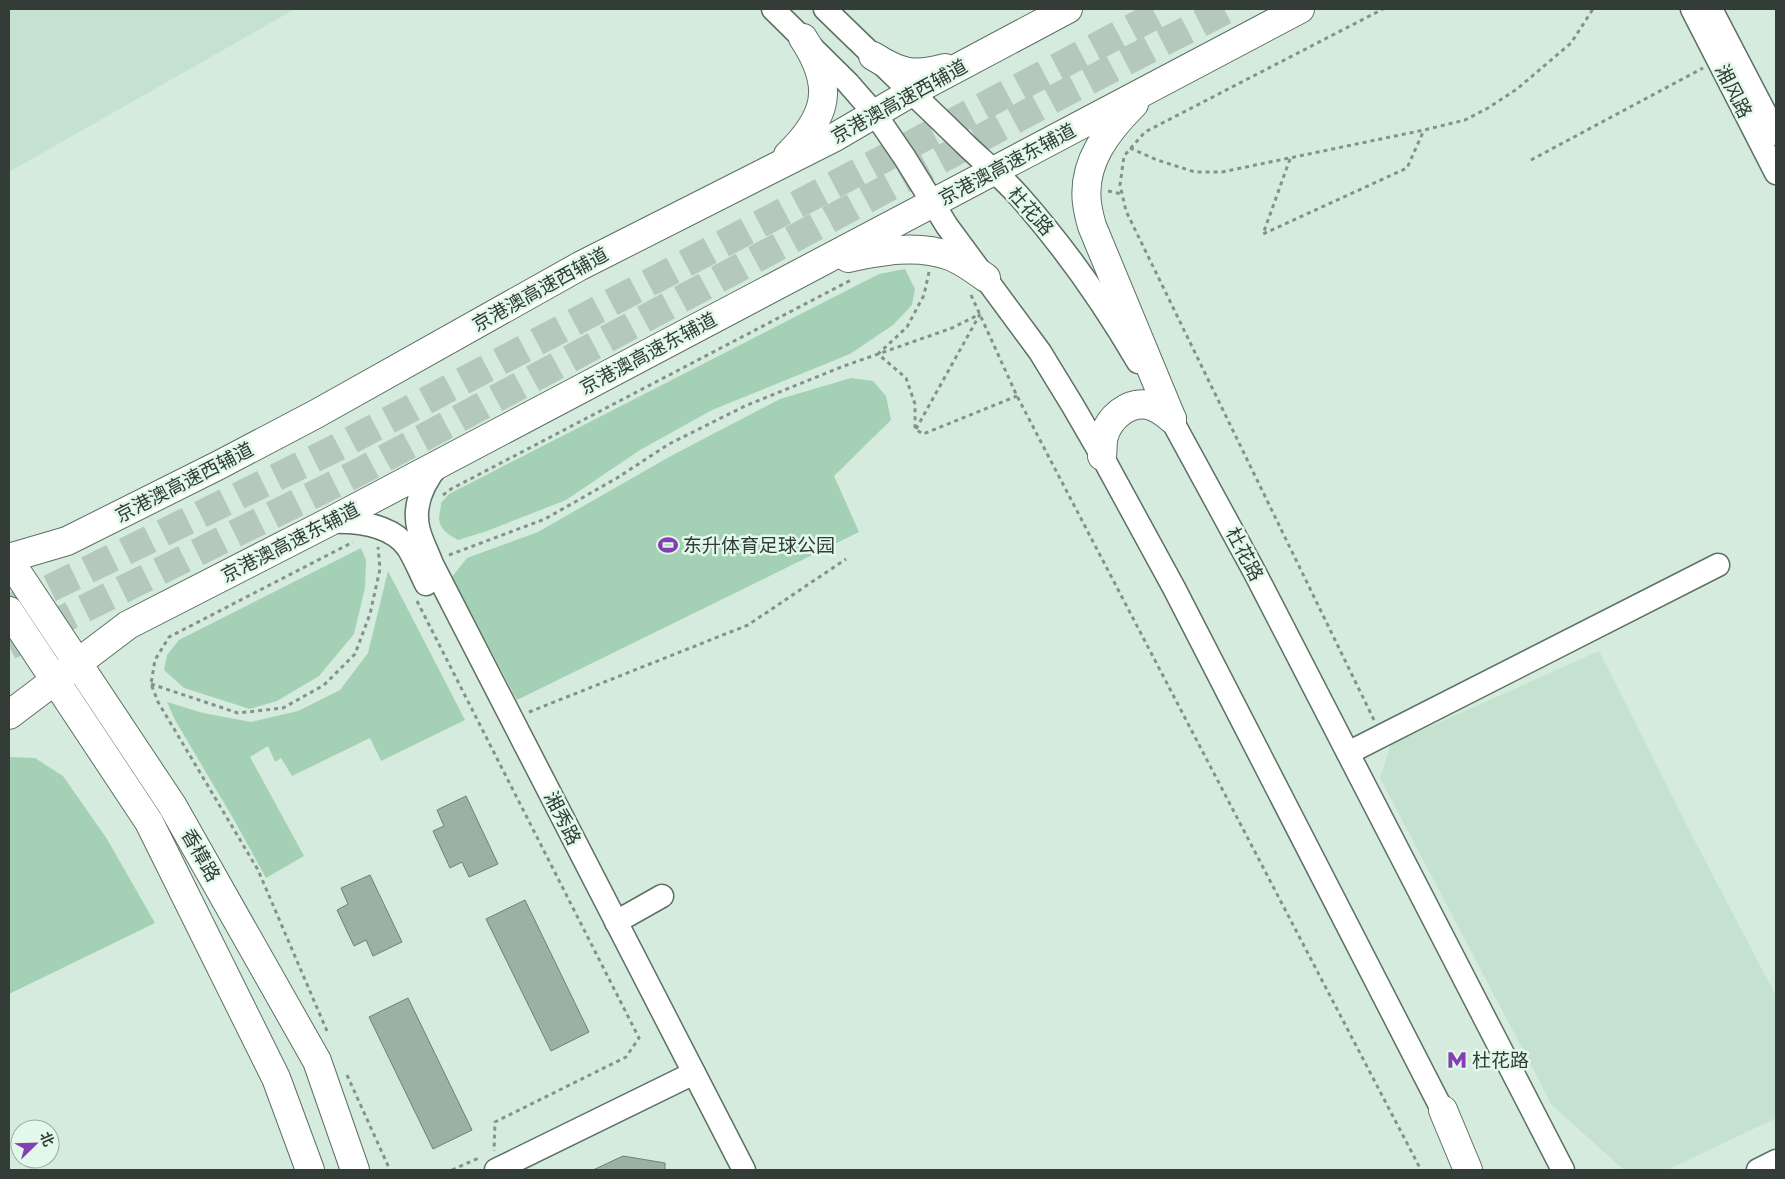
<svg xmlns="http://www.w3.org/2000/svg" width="1785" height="1179" viewBox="0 0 1785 1179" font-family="'Exo 2','Noto Sans SC',sans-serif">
<rect width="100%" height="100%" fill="#d5ebdd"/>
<g fill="#c4e2cf">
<path d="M9 9H295L9 172Z"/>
<path d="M1599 651 1684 820 1776 996V1118L1667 1170H1624L1552 1105 1380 778 1391 744Z"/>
</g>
<g fill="#a4d1b5">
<path d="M905 269 915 289 912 305 893 325 850 354 712 410 640 450 566 500 487 531 458 540C449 535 440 530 439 519 439 514 441 509 441 503L449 494 879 274Z"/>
<path d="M851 378 873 381 886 396 891 420 834 476 859 532 517 700 452 577 467 558 538 532 669 457 780 399Z"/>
<path d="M361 548 366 560 365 588 354 634 319 676 277 701 250 709 184 688 164 670 167 655 179 640Z"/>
<path d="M388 571 465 720 381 761 370 738 292 776 281 758 275 762 268 746 250 757 304 856 266 878 233 818 175 720 167 702 203 713 251 722 298 711 340 690 368 653Z"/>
<path d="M9 757 35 758 63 776 107 839 155 923 9 994Z"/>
</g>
<g fill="#9bb1a3" stroke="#6e8276">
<path d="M466 796 498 864 469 877 462 862 450 868 433 831 444 826 437 810Z"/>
<path d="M370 875 402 942 373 956 366 940 354 946 337 910 348 904 341 888Z"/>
<path d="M525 900 589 1032 551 1051 486 919Z"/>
<path d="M408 998 472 1130 433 1149 369 1017Z"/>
<path d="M623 1156 665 1163V1170H593Z"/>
</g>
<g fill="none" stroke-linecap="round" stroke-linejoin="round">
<g stroke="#b5c8bc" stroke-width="28" stroke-dasharray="28 14" stroke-linecap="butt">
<path d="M12 607 338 447 1167 9"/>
<path d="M9 646 359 472 1061 95 1228 9"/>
</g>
<defs>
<g id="minor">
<path d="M773 9 848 83 875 114 905 158 947 226 1040 352 1073 406 1102 456 1174 588 1450 1125"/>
<path d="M825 9C872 55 920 100 967 146 984 162 1003 178 1019 196 1065 248 1103 302 1138 362"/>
<path d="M1692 9 1776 173"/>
<path d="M1711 9 1776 134"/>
<path d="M1163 404 1254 571 1563 1170"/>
<path d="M439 464C423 483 412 506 419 531 422 542 428 553 432 564L744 1170"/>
<path d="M329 522C356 521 391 524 408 548 415 559 420 572 426 584"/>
<path d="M1348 753 1718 565"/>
<path d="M616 922 662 896"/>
<path d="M496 1170 694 1073"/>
<path d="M1758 1170 1776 1161"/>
</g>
<g id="major">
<path d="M873 56C900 73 913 77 945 68"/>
<path d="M1134 104C1107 131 1082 163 1087 203 1088 211 1090 219 1092 226L1172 419"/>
<path d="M788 155C828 116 835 86 803 38"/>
<path d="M848 258C881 251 917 244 950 256 963 261 975 270 986 278"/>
<path d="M1102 456C1103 450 1102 442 1104 436 1109 418 1128 401 1148 405 1157 407 1165 413 1172 419"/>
<path d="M9 558 67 541 219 465 316 414 580 266 835 137 912 92 1068 9"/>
<path d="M9 560 172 805 317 1061 355 1170"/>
<path d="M9 611 149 822 276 1078 310 1170"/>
<path d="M9 715 128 625 329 522 1300 9"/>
<path d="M1443 1110 1468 1170"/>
</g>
</defs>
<use href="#minor" stroke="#5c7064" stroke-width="25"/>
<use href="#major" stroke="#5c7064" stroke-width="30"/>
<g stroke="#839389" stroke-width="3" stroke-dasharray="4 4" stroke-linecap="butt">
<path d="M1130 148 1157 160 1195 172H1222L1424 130 1465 120 1488 108 1517 89 1571 43 1593 9"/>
<path d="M1290 159 1263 234 1407 168 1424 130"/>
<path d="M1531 160 1703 68"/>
<path d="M1108 191 1122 194"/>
<path d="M929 272 924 295 907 327 878 354 906 378 915 404V429L923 434 1017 396"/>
<path d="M971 295 1017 396 1421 1170"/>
<path d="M916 429 980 314"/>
<path d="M443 495 451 489 851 280"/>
<path d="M449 555 545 519 617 478 669 444 745 406 844 366 952 328 980 314"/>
<path d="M417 601 639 1038 626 1057 495 1122 494 1151"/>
<path d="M151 684 238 713 283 708 324 685 355 654 370 614 380 569 378 547"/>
<path d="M529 712 748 625 846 559"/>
<path d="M1374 720 1126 211 1120 185 1124 156 1145 132 1383 9"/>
<path d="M327 1031 258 870 158 702 151 684 155 660 169 637 353 542"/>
<path d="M347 1075 390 1170"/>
<path d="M452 1170 481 1157"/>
</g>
<use href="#minor" stroke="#fff" stroke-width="22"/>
<use href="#major" stroke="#fff" stroke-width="28"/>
</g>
<defs>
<symbol id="stadium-bare" viewBox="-9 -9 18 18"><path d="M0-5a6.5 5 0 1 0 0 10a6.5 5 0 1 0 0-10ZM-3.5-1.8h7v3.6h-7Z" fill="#833fb3" stroke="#e2f8ea" stroke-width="2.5" paint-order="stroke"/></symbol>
<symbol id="metro-bare" viewBox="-9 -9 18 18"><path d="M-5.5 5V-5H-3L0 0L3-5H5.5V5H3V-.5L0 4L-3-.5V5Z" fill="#833fb3" stroke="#e2f8ea" stroke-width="2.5" paint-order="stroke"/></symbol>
</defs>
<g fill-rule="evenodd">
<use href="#stadium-bare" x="654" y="531" width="28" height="28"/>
<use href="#metro-bare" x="1443" y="1046" width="28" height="28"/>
</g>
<g text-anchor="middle" stroke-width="5" stroke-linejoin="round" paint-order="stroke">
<g font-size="19" fill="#333c36" stroke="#e2f8ea">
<text transform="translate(1734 91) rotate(63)" y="7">湘风路</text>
<text transform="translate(899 101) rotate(-29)" y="7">京港澳高速西辅道</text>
<text transform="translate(1007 164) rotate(-28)" y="7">京港澳高速东辅道</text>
<text transform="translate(1031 211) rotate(48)" y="7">杜花路</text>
<text transform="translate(540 289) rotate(-29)" y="7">京港澳高速西辅道</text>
<text transform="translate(648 353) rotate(-28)" y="7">京港澳高速东辅道</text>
<text transform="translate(184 482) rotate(-27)" y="7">京港澳高速西辅道</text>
<text transform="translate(290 542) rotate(-27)" y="7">京港澳高速东辅道</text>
<text transform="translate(1245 554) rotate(62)" y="7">杜花路</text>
<text transform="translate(563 818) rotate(63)" y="7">湘秀路</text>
<text transform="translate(201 855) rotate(60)" y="7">香樟路</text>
</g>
<g font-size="19" fill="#333c36" stroke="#e2f8ea" text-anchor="start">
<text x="683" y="552">东升体育足球公园</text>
<text x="1472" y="1067">杜花路</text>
</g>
</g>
<rect width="1785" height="1179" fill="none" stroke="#333c36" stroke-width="20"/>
<g transform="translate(35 1144) rotate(67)"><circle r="24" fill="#e2f8ea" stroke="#9cada2"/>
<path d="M0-4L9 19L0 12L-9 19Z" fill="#833fb3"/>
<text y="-8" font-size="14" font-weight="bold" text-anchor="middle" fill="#333c36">北</text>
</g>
</svg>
